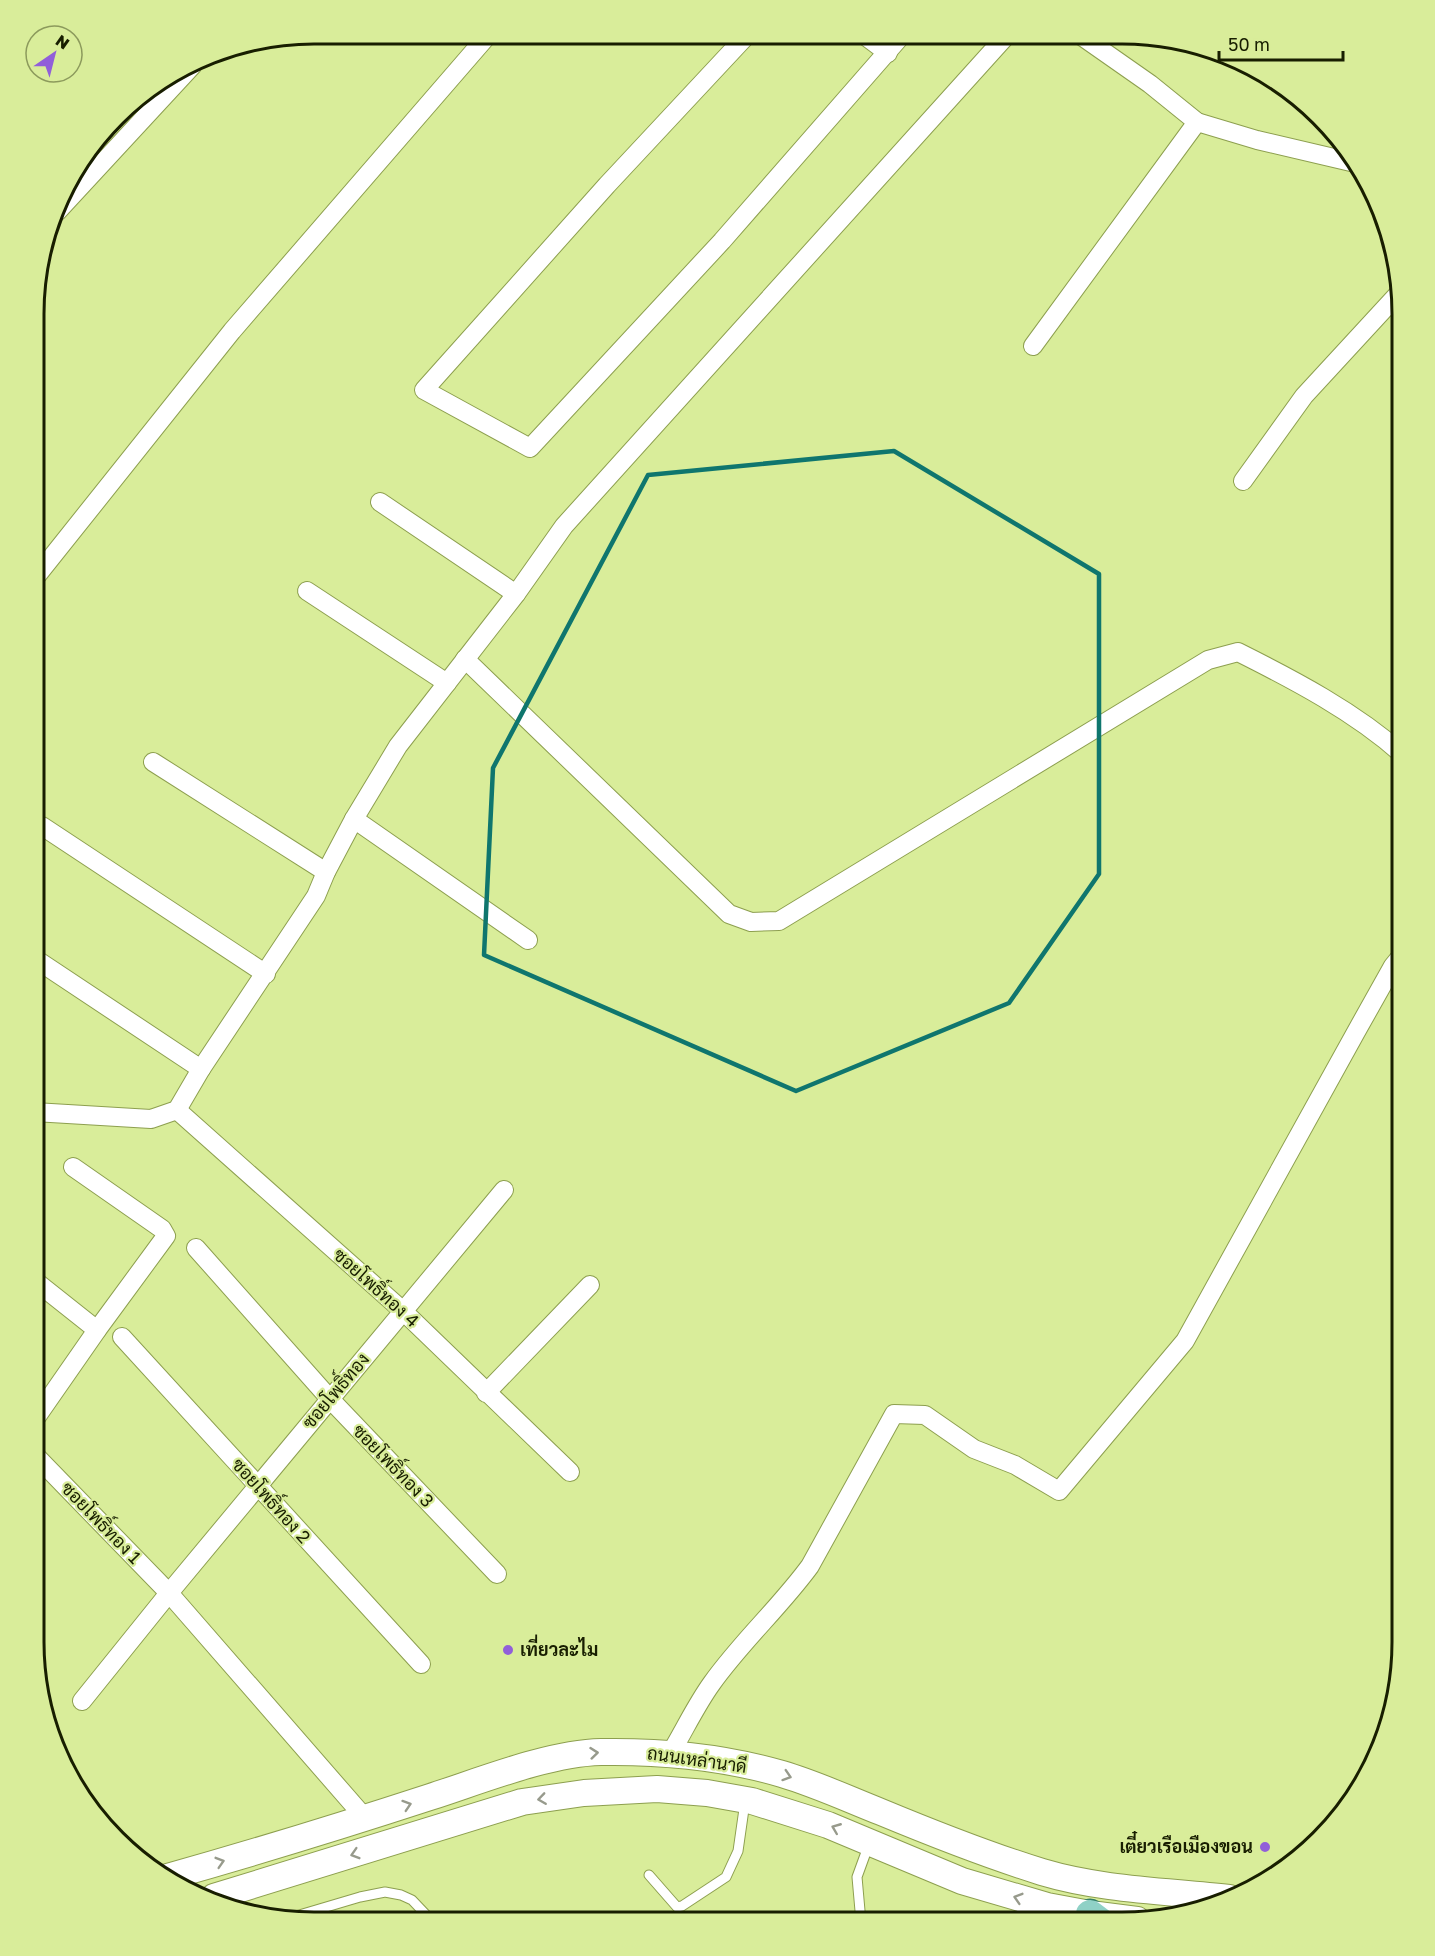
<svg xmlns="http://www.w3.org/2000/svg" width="1435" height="1956" viewBox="0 0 1435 1956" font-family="'Golos Text',Sarabun,sans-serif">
<rect width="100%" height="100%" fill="#d9ed9a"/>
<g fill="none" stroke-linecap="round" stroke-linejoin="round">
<defs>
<g id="lane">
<path d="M649 1875 677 1907 682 1906 726 1877 738 1851 745 1802"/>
<path d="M279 1921 360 1897 385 1892 401 1895 412 1900 432 1921"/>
<path d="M861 1922 857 1877 869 1844"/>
</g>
<g id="street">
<path d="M748 34 607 185 424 390 530 448 722 241 902 35"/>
<path d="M864 35 888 53"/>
<path d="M1080 35 1150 84 1197 122"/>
<path d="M57 212 193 65"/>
<path d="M1033 346 1197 122 1257 140 1351 162"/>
<path d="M1243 481 1304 396 1398 294"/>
<path d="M380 502 516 594"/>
<path d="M35 578 232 331 489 34"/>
<path d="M307 591 447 683"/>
<path d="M465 659 729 914 751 922 779 921 1208 660 1238 652C1294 680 1355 712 1402 754"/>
<path d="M153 762 326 872"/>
<path d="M354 819 528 940"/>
<path d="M42 826 266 974"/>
<path d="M34 958 201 1069"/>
<path d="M177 1110 403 1311 570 1472"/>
<path d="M34 1112 151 1119 177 1110 201 1069 316 896 326 872 354 819 398 746 516 594 564 526 1007 35"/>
<path d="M196 1248 330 1399 497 1574"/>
<path d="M34 1280 97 1330"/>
<path d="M122 1337 421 1664"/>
<path d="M486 1393 590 1285"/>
<path d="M33 1422 97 1330 166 1236 162 1229 73 1167"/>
<path d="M33 1453 169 1593 365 1818"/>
<path d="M82 1701 169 1593 504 1190"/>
<path d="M670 1754C684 1731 696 1705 712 1683 742 1641 780 1607 810 1566L894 1414 925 1415 974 1449 1015 1465 1059 1491 1185 1341 1356 1032 1393 966 1402 955"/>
</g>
<g id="secondary">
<path d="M164 1878C253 1853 341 1826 430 1797 480 1781 549 1753 601 1752 661 1751 724 1757 782 1774 816 1784 848 1799 881 1812 934 1834 987 1855 1042 1872 1102 1890 1167 1891 1229 1898"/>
<path d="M214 1897 522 1802 584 1793 657 1789 707 1793 752 1801 828 1825 962 1881 1047 1906 1090 1914 1137 1920"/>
</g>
<path id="primary" d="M1090 1914 1102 1923"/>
</defs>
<use href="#lane" stroke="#8d9f4f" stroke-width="11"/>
<use href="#street" stroke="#8d9f4f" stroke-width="20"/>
<use href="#secondary" stroke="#8d9f4f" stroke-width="28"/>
<use href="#primary" stroke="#357f68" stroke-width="31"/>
<use href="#lane" stroke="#fff" stroke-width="9"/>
<use href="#street" stroke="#fff" stroke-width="18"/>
<use href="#secondary" stroke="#fff" stroke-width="26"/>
<use href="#primary" stroke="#8fd1c6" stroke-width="28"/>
</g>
<defs><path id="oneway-chevron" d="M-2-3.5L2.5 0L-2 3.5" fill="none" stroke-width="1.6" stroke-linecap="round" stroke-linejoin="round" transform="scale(1.5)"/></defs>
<g stroke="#979a8c">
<use href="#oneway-chevron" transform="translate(594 1753) rotate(-6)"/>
<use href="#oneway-chevron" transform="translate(787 1776) rotate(18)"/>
<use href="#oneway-chevron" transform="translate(542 1799) rotate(172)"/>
<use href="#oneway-chevron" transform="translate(407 1805) rotate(-18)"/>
<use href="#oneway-chevron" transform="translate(836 1828) rotate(-158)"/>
<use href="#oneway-chevron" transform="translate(355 1854) rotate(163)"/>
<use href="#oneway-chevron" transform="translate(220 1862) rotate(-17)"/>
<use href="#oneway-chevron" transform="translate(1018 1898) rotate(-163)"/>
</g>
<path fill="none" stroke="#0f766e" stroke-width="4.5" stroke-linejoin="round" d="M894 451 1099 574V874L1009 1003 796 1091 484 955 493 768 648 475Z"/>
<g fill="#915fd9" stroke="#d9ed9a" stroke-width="2">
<circle cx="508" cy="1650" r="6"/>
<circle cx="1265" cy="1847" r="6"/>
</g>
<g text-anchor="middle" stroke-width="4.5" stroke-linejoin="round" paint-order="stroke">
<g font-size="18" fill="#181e00" stroke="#d9ed9a">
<text transform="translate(376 1288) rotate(42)" y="6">ซอยโพธิ์ทอง 4</text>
<text transform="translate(336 1391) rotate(-50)" y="6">ซอยโพธิ์ทอง</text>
<text transform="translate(393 1466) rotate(46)" y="6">ซอยโพธิ์ทอง 3</text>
<text transform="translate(271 1501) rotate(48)" y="6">ซอยโพธิ์ทอง 2</text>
<text transform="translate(101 1523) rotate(46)" y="6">ซอยโพธิ์ทอง 1</text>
<text transform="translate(697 1760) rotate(8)" y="6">ถนนเหล่านาดี</text>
</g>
<g font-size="18" font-weight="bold" fill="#181e00" stroke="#d9ed9a" text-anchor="start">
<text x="520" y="1656">เที่ยวละไม</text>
<text x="1253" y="1853" text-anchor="end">เตี๋ยวเรือเมืองขอน</text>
</g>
</g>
<path d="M0 0H1435V1956H0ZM314 44H1122A270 270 0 0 1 1392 314V1642A270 270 0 0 1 1122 1912H314A270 270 0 0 1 44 1642V314A270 270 0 0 1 314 44Z" fill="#d9ed9a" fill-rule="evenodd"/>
<path fill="none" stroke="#181e00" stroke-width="3" d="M314 44H1122A270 270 0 0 1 1392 314V1642A270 270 0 0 1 1122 1912H314A270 270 0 0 1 44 1642V314A270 270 0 0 1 314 44Z"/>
<g transform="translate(54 54) rotate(35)"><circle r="28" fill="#d9ed9a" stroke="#8c9a5c" stroke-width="1.5"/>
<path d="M0-4.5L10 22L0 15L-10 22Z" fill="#915fd9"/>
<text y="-9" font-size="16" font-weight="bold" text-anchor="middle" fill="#181e00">N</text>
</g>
<path d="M1219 51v9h124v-9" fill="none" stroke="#181e00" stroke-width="3"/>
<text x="1228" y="51" font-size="18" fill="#181e00" stroke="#d9ed9a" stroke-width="4.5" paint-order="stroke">50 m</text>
</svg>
